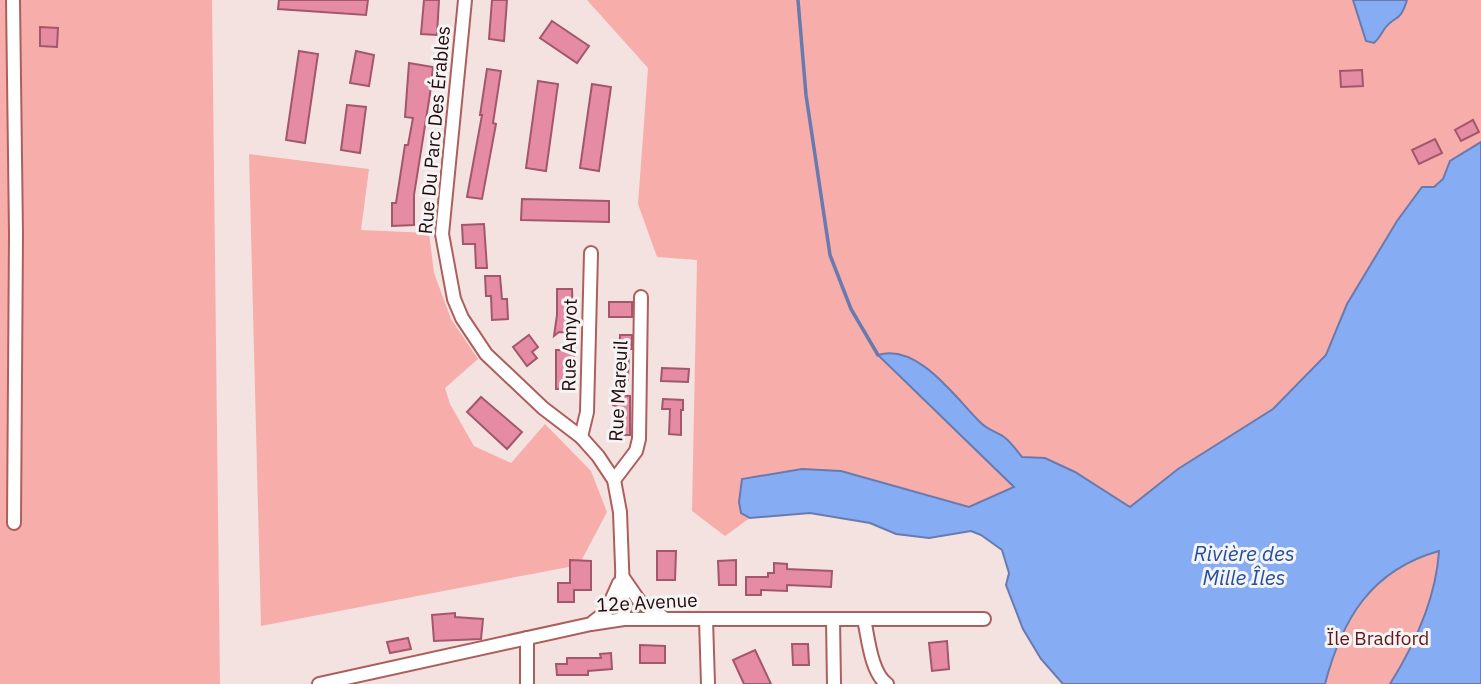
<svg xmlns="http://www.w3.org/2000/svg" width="1481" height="684" viewBox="0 0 1481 684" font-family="'IBM Plex Sans',sans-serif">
<rect width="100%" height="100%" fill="#f4e2e1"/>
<g fill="#f7aeaa">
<path d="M0 0H212L220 684H0Z"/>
<path d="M587 0H1481V142L1451 161 1443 179 1397 221 1347 304 1326 355 1273 409 1178 469 1130 507 1075 472 1045 458H1022L1005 438 983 426 944 382 984 456 1015 487 969 507 841 471 741 513 750 518 725 536 692 511 697 260 657 257 638 204 648 68Z"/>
<path d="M249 154 369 169 361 230 429 233 434 273 451 319 478 359 445 388 450 404 474 446 511 463 545 424 591 471 607 512 579 565 261 626Z"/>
<path d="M1439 551 1434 591 1411 650 1390 684H1325C1342 618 1371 571 1439 551Z"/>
</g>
<g fill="#86acf4" stroke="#697bae" stroke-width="2">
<path d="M1353 0H1407C1400 23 1395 15 1385 28 1381 34 1380 38 1374 43L1366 41Z"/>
<path d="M1481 142V684H1390C1415 644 1436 599 1439 551 1371 570 1342 619 1325 684H1063L1041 659 1023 629 1006 585 1009 573 1002 550 981 535 971 531 929 538 896 534 870 523 810 513 750 518 741 513 739 502 742 479 802 469 841 471 969 507 1014 487 878 355C919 343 956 399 981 423 988 430 997 432 1004 437 1011 442 1017 451 1022 457L1045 458 1075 472 1130 507 1178 469 1273 409 1326 355 1347 304 1397 221 1422 187H1434L1443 179 1450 161Z"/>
</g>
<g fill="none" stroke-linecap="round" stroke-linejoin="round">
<path stroke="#697bae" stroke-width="3.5" d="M798 0 806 95 830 255 851 309 878 355"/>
</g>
<g fill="#e58ba4" stroke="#a2576d" stroke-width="2">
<path d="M279 0H368L366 15 278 9Z"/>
<path d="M424 0H439L437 35 421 34Z"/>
<path d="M492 0H507L504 41 489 39Z"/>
<path d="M552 21 589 46 577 63 540 38Z"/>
<path d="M40 27 58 28 57 47 40 46Z"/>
<path d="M299 51 318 54 305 143 286 140Z"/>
<path d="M356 51 374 55 369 86 350 83Z"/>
<path d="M409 63 433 67 430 94 414 195V225L392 226V203H396L405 145H408L413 118 405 117Z"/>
<path d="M487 69 501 71 493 123 496 124 482 199 467 197 482 115H480Z"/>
<path d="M1362 70 1363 86 1341 87 1340 71Z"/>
<path d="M538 81 558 84 546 171 526 168Z"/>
<path d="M592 84 611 87 599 171 580 168Z"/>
<path d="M347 105 366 107 360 153 341 150Z"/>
<path d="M1473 120 1479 132 1461 141 1455 130Z"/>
<path d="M1435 139 1442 153 1419 164 1412 150Z"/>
<path d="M522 199 609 201V222L521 220Z"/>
<path d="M484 224 487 268H476L475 244H463L462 225Z"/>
<path d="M485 276H500L502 299H507L508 319 492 320 491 296H486Z"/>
<path d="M557 289H572L573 316 571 333 559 332 554 336 557 315Z"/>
<rect x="609" y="302" width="23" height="15"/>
<path d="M529 335 538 347 532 352 537 358 527 366 513 347Z"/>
<path d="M620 335H632V349H629L628 380H618Z"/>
<rect x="556" y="350" width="18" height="39"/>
<path d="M662 368 689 369 688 382 661 381Z"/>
<path d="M613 395 630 396V435H616V406L613 405Z"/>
<path d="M481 397 522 432 507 449 467 412Z"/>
<path d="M663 399 683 400V410H681V435L669 434 670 409H662Z"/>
<path d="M657 551H676L675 580H657Z"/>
<path d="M570 560 591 561V590H574V602H558V583H570Z"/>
<path d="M736 560V585H719L718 561Z"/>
<path d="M774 563 787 564V569L832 571 831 587 787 585V591L761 590V595H746V577H768V573H774Z"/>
<path d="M455 613V617L483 619 481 639 434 641 432 615Z"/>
<path d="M408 638 411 649 390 653 387 642Z"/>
<path d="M947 641 949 669 932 671 929 643Z"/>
<path d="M792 644H808L809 665H793Z"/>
<path d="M640 645 665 646V663H640Z"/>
<path d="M755 650 771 684H744L733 660Z"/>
<path d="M611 653 612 669 588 671V675H557L556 664H567V658H601L600 654Z"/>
</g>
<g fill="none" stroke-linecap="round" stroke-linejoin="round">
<defs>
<g id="minor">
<path d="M13 0 16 234 14 523"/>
<path d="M465 0 442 234 454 299 462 318 486 354 543 408 581 437 598 456 614 480 620 512 624 619"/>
<path d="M581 437 587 412 591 253"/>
<path d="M614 480 636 451 639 439 641 297"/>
<path d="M622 576 640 602 663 617"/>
<path d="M706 619 708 684"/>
<path d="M833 619 834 684"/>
<path d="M864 619C868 637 871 673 887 684"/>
<path d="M593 622 606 612 619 583"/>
<path d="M527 638V684"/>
<path d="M319 684 591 624 624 619H984"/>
</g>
</defs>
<use href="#minor" stroke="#ad5f5d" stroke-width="16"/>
<use href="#minor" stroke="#fff" stroke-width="12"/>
</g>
<g text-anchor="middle" stroke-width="6" stroke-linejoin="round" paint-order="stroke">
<g font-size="19" fill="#260809" stroke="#f4f4f4">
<text transform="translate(434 130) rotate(-85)" y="7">Rue Du Parc Des Érables</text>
<text transform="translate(569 345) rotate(-89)" y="7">Rue Amyot</text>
<text transform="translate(618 391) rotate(-87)" y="7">Rue Mareuil</text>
<text transform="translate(647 602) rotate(-3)" y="7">12e Avenue</text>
</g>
<g font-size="19" fill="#67161b" stroke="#f4f4f4">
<text x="1378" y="645">Ïle Bradford</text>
</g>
<g font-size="21" font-style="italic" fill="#254ea1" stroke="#f4f4f4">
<text x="1244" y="561">Rivière des<tspan x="1244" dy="24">Mille Îles</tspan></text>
</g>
</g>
</svg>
